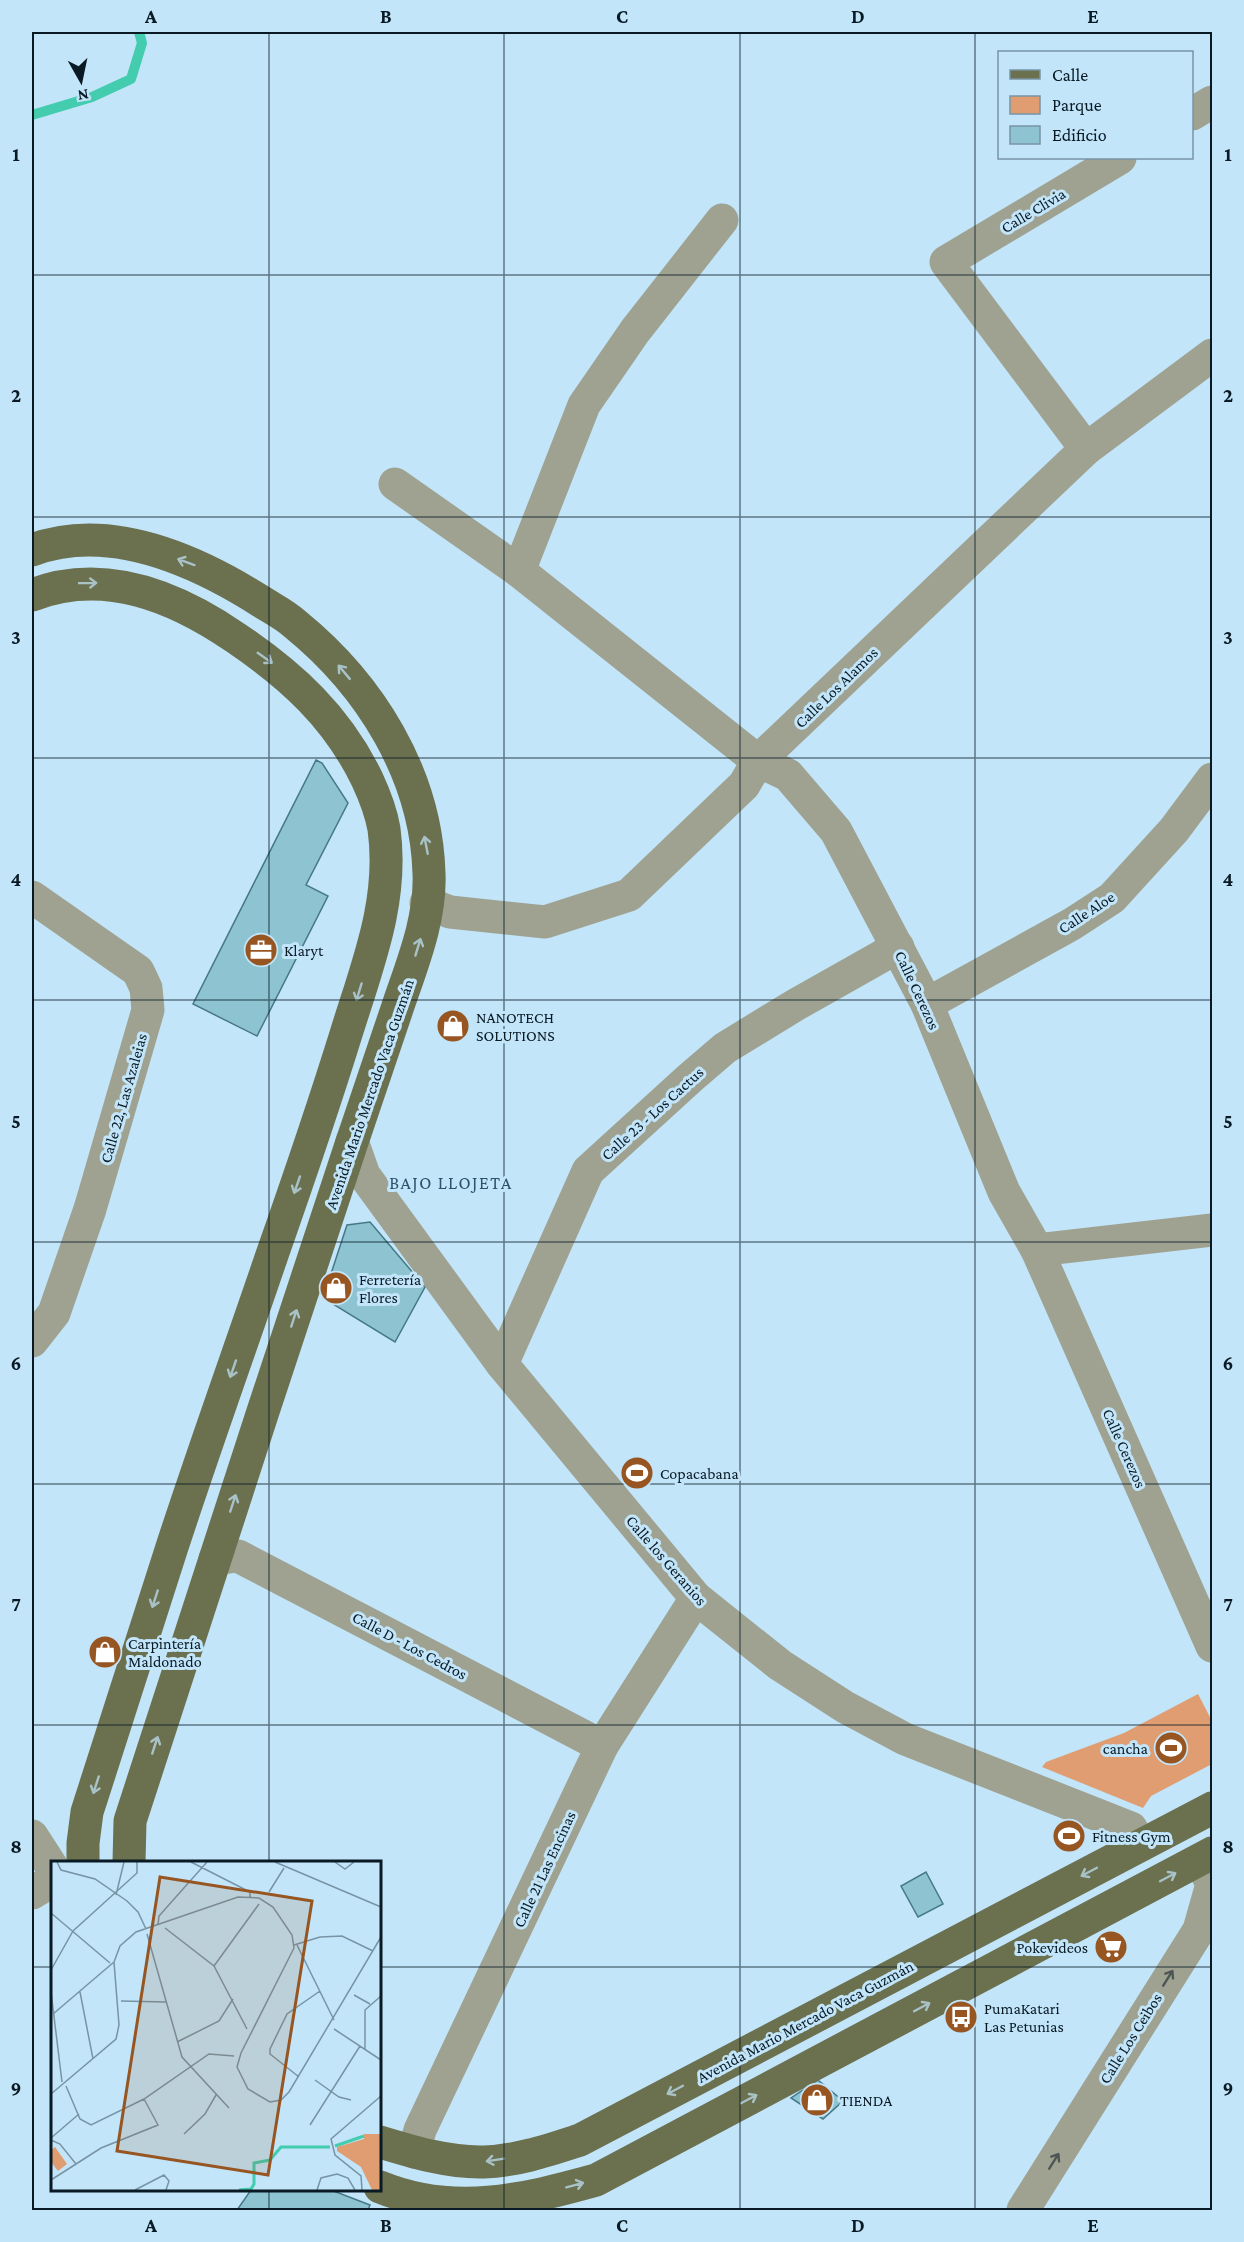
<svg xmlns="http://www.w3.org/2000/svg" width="1244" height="2242" viewBox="0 0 1244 2242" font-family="'Crimson Pro',serif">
<rect width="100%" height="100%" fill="#c2e5fa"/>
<path fill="#df9d71" d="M1198 1694 1212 1721V1764L1151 1796 1143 1808 1042 1767 1046 1762 1124 1733Z"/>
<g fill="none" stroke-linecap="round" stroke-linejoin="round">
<path stroke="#43ccad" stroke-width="10" d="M32 115 92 97 131 79 142 43 139 32"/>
</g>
<g fill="#8ec4d1" stroke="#457985" stroke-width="1.5">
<path d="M316 760 322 763 348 803 306 885 328 896 257 1036 193 1004Z"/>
<path d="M370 1222 425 1287 395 1342 323 1298 347 1225Z"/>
<path d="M926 1872 943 1904 918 1917 901 1886Z"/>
<path d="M818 2080 843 2101 823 2119 791 2098Z"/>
<path d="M251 2190H331L370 2205 368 2210H237Z"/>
</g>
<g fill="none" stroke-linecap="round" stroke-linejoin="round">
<g stroke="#9fa290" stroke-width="33">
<path d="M1192 114 1212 102"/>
<path d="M1086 449 946 262 1120 158"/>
<path d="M395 484 519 571 758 761 788 775 836 831 927 1004 1004 1192 1037 1250 1212 1646"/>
<path d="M519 571 584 405 635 331 722 220"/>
<path d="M32 897 138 971 146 988 148 1010 90 1209 54 1313 32 1341"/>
<path d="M426 903 450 912 545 922 629 895 744 785 758 761 1086 449 1212 355"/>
<path d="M927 1004 1072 924 1112 898 1174 830 1212 779"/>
<path d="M352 1141 364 1175 502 1364 696 1598 780 1665 845 1707 905 1739 1131 1828 1141 1845"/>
<path d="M1037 1250 1212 1230"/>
<path d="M502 1364 588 1171 690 1078 725 1048 797 1004 898 947"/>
<path d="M215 1559 238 1556 602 1746"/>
<path d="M32 1836 52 1867"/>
<path d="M32 1893 52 1881"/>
<path d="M414 2152 420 2130 602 1746 696 1598"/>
<path d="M1023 2210 1199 1930 1212 1884 1200 1860"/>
</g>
<g stroke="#6b704f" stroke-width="33">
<path d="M32 550C110 521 196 560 262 602 273 609 285 615 295 624 370 685 426 774 429 873 431 918 413 962 399 1003 383 1051 367 1098 351 1145 276 1370 203 1595 130 1821L129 1862"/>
<path d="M32 595C104 567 175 596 236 638 292 676 337 717 367 779 374 794 381 812 384 829 394 901 367 966 346 1034 323 1108 298 1181 272 1255 239 1352 204 1449 172 1547 143 1635 116 1724 87 1812L83 1843V1862"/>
<path d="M380 2142C413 2152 449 2163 484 2162 517 2161 549 2150 580 2140L1212 1808"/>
<path d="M380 2187C453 2217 524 2200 596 2180L1212 1853"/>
</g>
</g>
<defs><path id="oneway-shaft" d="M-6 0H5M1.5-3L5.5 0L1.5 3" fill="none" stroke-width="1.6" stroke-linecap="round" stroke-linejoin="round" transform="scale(1.5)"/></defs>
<g stroke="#a8c2c7">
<use href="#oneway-shaft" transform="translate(186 562) rotate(-160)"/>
<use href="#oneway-shaft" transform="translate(88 583) rotate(-1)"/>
<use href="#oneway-shaft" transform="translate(265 658) rotate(35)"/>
<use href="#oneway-shaft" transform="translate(344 672) rotate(-130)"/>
<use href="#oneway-shaft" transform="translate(426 845) rotate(-101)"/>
<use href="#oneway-shaft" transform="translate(418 947) rotate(-73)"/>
<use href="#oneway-shaft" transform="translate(359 992) rotate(107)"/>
<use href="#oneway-shaft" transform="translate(297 1185) rotate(109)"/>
<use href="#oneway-shaft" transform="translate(294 1318) rotate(-72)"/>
<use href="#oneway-shaft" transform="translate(233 1369) rotate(109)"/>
<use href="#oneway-shaft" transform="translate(233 1503) rotate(-72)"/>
<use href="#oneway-shaft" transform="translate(155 1599) rotate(108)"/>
<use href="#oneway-shaft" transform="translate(155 1745) rotate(-72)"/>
<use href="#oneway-shaft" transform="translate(96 1785) rotate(108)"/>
<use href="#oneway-shaft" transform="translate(1089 1872) rotate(152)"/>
<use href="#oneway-shaft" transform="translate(1168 1877) rotate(-28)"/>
<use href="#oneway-shaft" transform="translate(922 2007) rotate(-28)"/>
<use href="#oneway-shaft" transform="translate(675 2090) rotate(152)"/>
<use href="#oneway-shaft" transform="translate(749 2099) rotate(-28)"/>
<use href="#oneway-shaft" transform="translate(495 2160) rotate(171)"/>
<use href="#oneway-shaft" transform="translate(575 2185) rotate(-15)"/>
</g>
<g stroke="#4c5755">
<use href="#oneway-shaft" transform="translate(1168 1978) rotate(-58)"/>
<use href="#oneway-shaft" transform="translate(1054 2161) rotate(-58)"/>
</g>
<path fill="none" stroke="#091a24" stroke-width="1.5" stroke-opacity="0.55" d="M269 32V1862M504 32V2210M740 32V2210M975 32V2210M32 275H1212M32 517H1212M32 758H1212M32 1000H1212M32 1242H1212M32 1484H1212M32 1725H1212M32 1967H52M380 1967H1212M269 2190V2210"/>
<defs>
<symbol id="office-disc" viewBox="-11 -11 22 22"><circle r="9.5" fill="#975522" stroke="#c2e5fa"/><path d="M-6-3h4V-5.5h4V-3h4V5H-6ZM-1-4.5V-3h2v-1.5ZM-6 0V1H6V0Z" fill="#fff"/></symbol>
<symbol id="shop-disc" viewBox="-11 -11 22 22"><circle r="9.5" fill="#975522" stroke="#c2e5fa"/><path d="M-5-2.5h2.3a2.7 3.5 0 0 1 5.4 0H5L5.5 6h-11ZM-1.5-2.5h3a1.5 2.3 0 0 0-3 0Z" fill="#fff"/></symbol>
<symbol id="stadium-disc" viewBox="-11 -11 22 22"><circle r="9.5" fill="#975522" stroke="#c2e5fa"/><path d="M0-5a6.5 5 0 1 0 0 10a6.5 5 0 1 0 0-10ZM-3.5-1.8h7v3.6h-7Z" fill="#fff"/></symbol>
<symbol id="supermarket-disc" viewBox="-11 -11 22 22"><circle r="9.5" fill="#975522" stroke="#c2e5fa"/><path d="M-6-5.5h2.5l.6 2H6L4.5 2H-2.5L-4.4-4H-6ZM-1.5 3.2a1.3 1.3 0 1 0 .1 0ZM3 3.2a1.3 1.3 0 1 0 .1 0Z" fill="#fff"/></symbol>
<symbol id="bus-disc" viewBox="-11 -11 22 22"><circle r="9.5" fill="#975522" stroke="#c2e5fa"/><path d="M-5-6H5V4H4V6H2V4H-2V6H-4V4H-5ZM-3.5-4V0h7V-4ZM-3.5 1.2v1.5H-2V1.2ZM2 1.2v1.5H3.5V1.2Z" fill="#fff"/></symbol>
</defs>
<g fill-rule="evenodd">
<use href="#office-disc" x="242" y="931" width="38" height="38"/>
<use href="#shop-disc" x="434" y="1007" width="38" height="38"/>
<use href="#shop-disc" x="317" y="1269" width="38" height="38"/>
<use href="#stadium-disc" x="618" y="1454" width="38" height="38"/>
<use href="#shop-disc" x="86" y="1633" width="38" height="38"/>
<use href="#stadium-disc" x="1152" y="1729" width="38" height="38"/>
<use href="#stadium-disc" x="1050" y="1817" width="38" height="38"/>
<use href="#supermarket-disc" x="1092" y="1928" width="38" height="38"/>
<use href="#bus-disc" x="942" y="1998" width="38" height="38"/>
<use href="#shop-disc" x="798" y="2081" width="38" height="38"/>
</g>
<g text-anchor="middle" stroke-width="6" stroke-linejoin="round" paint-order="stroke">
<g font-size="16" fill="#091a24" stroke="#c2e5fa">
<text transform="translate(1033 210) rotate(-31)" y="6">Calle Clivia</text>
<text transform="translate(836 687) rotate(-44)" y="6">Calle Los Alamos</text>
<text transform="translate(1086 912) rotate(-33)" y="6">Calle Aloe</text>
<text transform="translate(918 990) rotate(65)" y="6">Calle Cerezos</text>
<text transform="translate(369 1094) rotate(-71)" y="6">Avenida Mario Mercado Vaca Guzmán</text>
<text transform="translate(123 1098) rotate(-74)" y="6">Calle 22, Las Azaleias</text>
<text transform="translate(652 1113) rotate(-42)" y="6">Calle 23 - Los Cactus</text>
<text transform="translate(1125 1448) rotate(66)" y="6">Calle Cerezos</text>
<text transform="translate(667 1560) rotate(49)" y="6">Calle los Geranios</text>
<text transform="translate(410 1645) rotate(28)" y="6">Calle D - Los Cedros</text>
<text transform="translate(544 1869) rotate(-65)" y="6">Calle 21 Las Encinas</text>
<text transform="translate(805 2021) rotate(-28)" y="6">Avenida Mario Mercado Vaca Guzmán</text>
<text transform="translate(1130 2038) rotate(-58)" y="6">Calle Los Ceibos</text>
</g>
<g font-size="16" fill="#091a24" stroke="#c2e5fa" text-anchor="start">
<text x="284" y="956">Klaryt</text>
<text x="476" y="1023">NANOTECH<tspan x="476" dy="18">SOLUTIONS</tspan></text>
<text x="359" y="1285">Ferretería<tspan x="359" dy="18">Flores</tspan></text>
<text x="660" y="1479">Copacabana</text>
<text x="128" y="1649">Carpintería<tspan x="128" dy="18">Maldonado</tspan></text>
<text x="1148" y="1754" text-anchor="end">cancha</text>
<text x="1092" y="1842">Fitness Gym</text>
<text x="1088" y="1953" text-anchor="end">Pokevideos</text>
<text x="984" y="2014">PumaKatari<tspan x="984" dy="18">Las Petunias</tspan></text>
<text x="840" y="2106">TIENDA</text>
</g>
<g font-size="18" letter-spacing="1.5" fill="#2b5369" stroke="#c2e5fa">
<text x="451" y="1189">BAJO LLOJETA</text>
</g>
</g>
<g transform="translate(51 1861)">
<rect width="330" height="330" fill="#c2e5fa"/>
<path d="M313 273H330V329H321L310 306 286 290V286L313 278ZM4 286 16 303 7 310 0 301V289Z" fill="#df9d71"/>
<path fill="none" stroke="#43ccad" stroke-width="3" d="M284 285 313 275M188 329 200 328 203 323V302L219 299 230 286H279"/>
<path fill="none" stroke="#7894a4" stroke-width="1.5" d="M6 1 10 9 44 18 76 40 87 51 95 68M140 1 199 31V36M224 1 330 46M284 1 294 8 303 1M218 31 233 7M65 34 73 1M0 52 59 102M107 64 108 55 156 1M114 67 163 105 196 168M96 73 131 196 178 247M243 84 269 76 291 75 322 90M246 84 283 159M163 105 208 43M0 109 22 70 86 12V1M0 131 11 221M29 131 42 198M303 134 319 143M70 140 115 141M2 153 63 101M283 168 330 199M126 181 168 160 182 138M314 188V149L330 135M248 216 219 193V188L236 153 269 130M264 219 288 236 300 239M15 225 29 258 40 264 93 238 158 193 183 195M0 233 65 178 68 164 63 101 69 85 85 71 187 36 208 37 222 46 241 74 243 87 190 192 186 206 197 228 219 241 230 239 238 231 330 76M259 264 309 185M133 273 154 253 165 234M0 277 28 253M0 279 9 283 25 303M0 319 50 287 107 264 93 238M84 329 113 314 118 320 115 329M266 329 270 317 286 313 297 317 304 329M311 329 310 315 284 294 280 278 330 235"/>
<path fill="#975522" fill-opacity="0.15" stroke="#975522" stroke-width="3" d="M109 16 261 40 217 314 66 290Z"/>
<rect width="330" height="330" fill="none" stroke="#091a24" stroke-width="3"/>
</g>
<rect width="1244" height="2242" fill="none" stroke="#c2e5fa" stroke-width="66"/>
<rect x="998" y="51" width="195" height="108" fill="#c2e5fa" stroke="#7894a4" stroke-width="1.5"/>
<rect x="1010" y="70" width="30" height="9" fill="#6b704f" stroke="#7894a4" stroke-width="1.5"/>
<text x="1052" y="81" font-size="18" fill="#091a24">Calle</text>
<rect x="1010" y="96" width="30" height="18" fill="#df9d71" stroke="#7894a4" stroke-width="1.5"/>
<text x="1052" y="111" font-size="18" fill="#091a24">Parque</text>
<rect x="1010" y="126" width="30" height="18" fill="#8ec4d1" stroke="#7894a4" stroke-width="1.5"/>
<text x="1052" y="141" font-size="18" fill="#091a24">Edificio</text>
<g transform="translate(81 81) rotate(171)" stroke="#c2e5fa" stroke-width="4.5" paint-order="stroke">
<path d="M0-4.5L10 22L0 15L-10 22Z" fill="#091a24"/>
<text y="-9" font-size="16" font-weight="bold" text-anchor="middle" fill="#091a24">N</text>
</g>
<rect x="33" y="33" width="1178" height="2176" fill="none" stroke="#091a24" stroke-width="2"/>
<g font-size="20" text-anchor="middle" font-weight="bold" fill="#091a24">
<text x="151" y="23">A</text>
<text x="386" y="23">B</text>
<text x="622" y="23">C</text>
<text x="858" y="23">D</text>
<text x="1093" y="23">E</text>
<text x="16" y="161">1</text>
<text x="1228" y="161">1</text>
<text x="16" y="402">2</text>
<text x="1228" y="402">2</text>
<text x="16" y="644">3</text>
<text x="1228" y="644">3</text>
<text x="16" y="886">4</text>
<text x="1228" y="886">4</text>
<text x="16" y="1128">5</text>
<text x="1228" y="1128">5</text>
<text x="16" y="1370">6</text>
<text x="1228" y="1370">6</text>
<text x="16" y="1611">7</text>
<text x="1228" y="1611">7</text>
<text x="16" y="1853">8</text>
<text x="1228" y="1853">8</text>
<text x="16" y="2095">9</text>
<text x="1228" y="2095">9</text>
<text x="151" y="2232">A</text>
<text x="386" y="2232">B</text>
<text x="622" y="2232">C</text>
<text x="858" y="2232">D</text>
<text x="1093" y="2232">E</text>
</g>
</svg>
